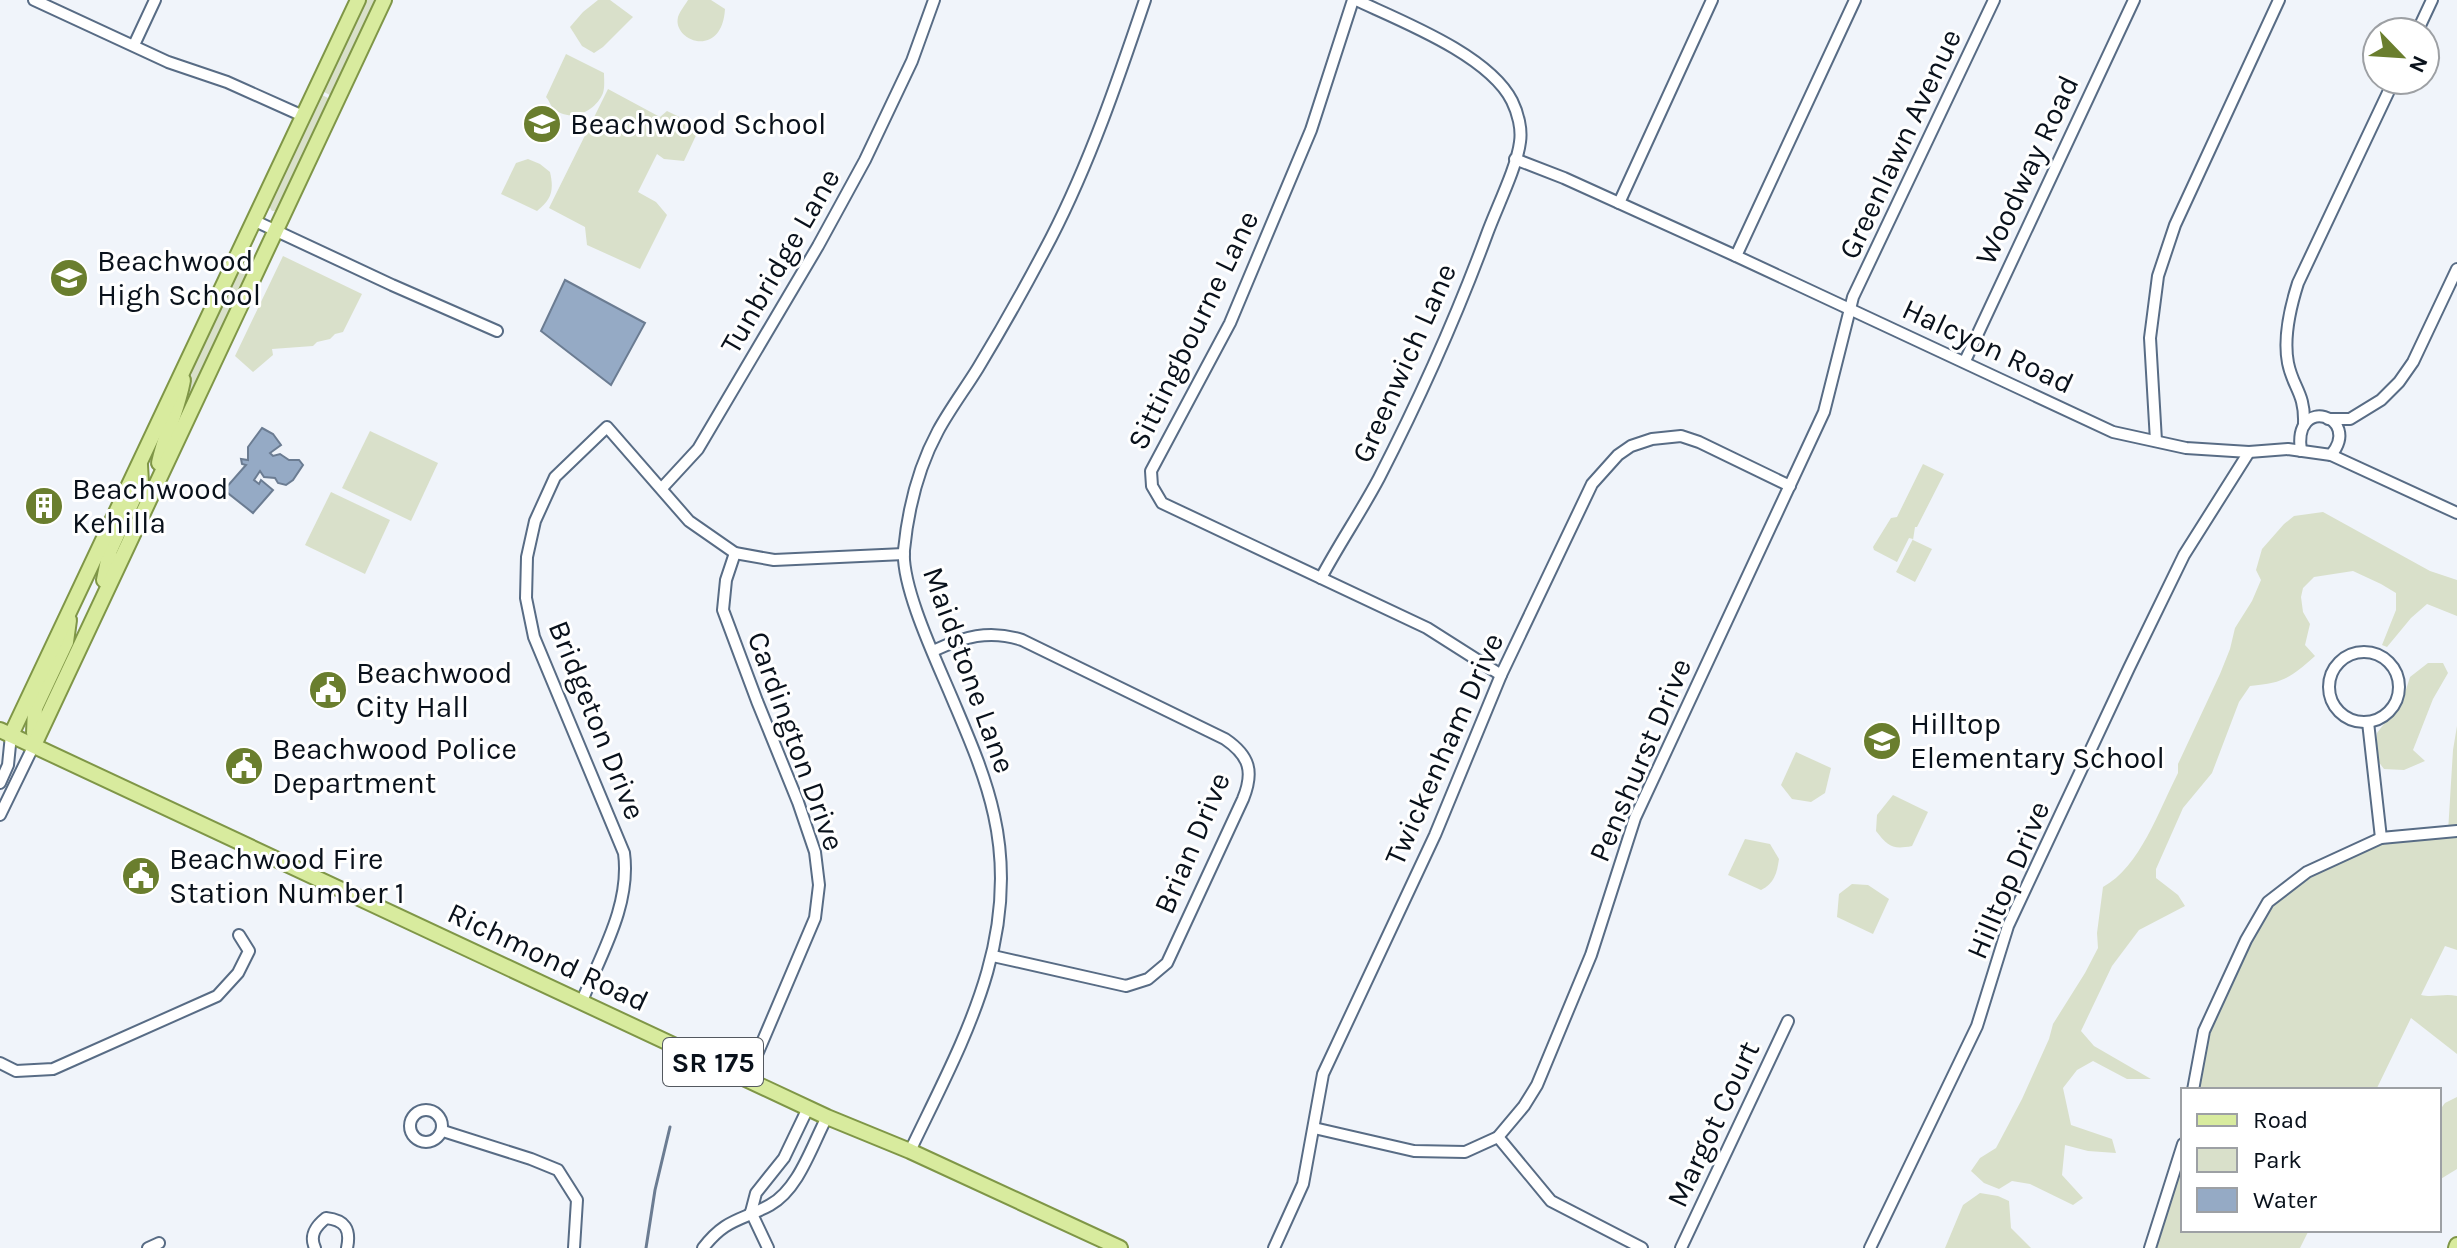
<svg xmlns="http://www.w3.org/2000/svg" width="2457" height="1248" viewBox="0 0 2457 1248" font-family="Karla,sans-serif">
<rect width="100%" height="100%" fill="#f0f4fa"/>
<g fill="#d9e0ca">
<path d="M363 0H379L334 97 320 90Z"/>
<path d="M598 0H610L633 17 603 47 594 53 582 46 570 27 583 12Z"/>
<path d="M688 0H711L725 9C722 60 672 41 678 17 680 11 685 5 688 0Z"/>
<path d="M566 54 604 73C604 79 605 87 603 93 596 111 570 124 553 108 550 105 549 100 546 97Z"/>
<path d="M608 89 660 117 667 111 700 127 684 161 664 159 657 154 638 192 656 202 667 215 640 269 587 245 585 227 549 208Z"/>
<path d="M318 93 332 100 278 211H272L267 203Z"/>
<path d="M528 159 540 164 550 172C554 190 552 199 537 211L501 194 516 163Z"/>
<path d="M283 256 362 294 343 332 335 334 330 339 317 342 313 346 272 349 273 355 253 372 235 356Z"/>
<path d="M239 261 252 268 169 444 185 400 198 348Z"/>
<path d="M370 431 438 463 411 521 342 488Z"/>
<path d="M1923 464 1944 474 1917 527H1915L1913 540 1932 549 1915 582 1896 572 1913 539 1909 538 1897 562 1874 550 1873 547 1891 518 1897 517Z"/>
<path d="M331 492 390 520 365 574 305 545Z"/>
<path d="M2323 512 2430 571 2457 580V616L2427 604 2411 618 2387 647 2382 645 2396 610V593L2381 584 2353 571 2314 577 2303 588 2301 597 2303 612 2310 624 2305 645 2315 656C2290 678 2284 683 2250 686L2239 702 2212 773 2183 808 2156 869V878L2178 895 2185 906 2139 930 2112 966 2081 1031 2094 1046 2151 1079H2127L2093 1061 2077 1070 2063 1088 2071 1125 2112 1139 2116 1153 2088 1151 2065 1145 2062 1175 2083 1198 2073 1205 2030 1184 2012 1181 1999 1189 1984 1183 1971 1171 1980 1158 1996 1148 2022 1099 2049 1039 2053 1024 2085 973 2098 948 2097 933 2103 887C2140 867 2159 810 2178 773V764L2220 674 2230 649 2235 628 2252 601 2261 580 2256 570 2262 549 2284 524 2294 516Z"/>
<path d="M2428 663H2443L2448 673 2433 699 2413 750 2425 761 2404 770 2384 769 2375 757 2377 733 2403 699 2410 677Z"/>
<path d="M2457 726V950L2445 946 2421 995C2434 998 2444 993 2457 996V1054L2411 1018 2376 1090H2193L2204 1031 2268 902 2307 872 2381 838 2448 832 2453 750Z"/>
<path d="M1796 752 1831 768 1825 793 1811 802 1792 799 1781 785Z"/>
<path d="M1893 795 1928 812 1912 846C1892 850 1888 846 1876 831L1877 815Z"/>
<path d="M1745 839 1770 844 1779 859C1777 873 1774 884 1761 890L1728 875Z"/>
<path d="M1852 884 1868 885 1889 899 1873 934 1837 917 1839 894Z"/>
<path d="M2457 1097V1169L2439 1180V1111L2445 1103Z"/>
<path d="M2183 1144V1230H2309L2300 1248H2150Z"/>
<path d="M1980 1193 1998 1196 2009 1201 2011 1228 2031 1248H1945L1963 1205Z"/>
</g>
<g fill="#95aac5" stroke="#6b7c92" stroke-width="2">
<path d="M565 280 645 323 611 385 541 331Z"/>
<path d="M262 428 273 434 281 445 270 453 273 456 280 454 289 460H299L303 465 293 480 286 485 278 483 275 478 264 477 260 471 254 480 259 484 261 480 273 490 253 513 224 490 246 465 242 464 241 459 248 460V447Z"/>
</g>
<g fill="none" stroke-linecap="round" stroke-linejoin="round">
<path stroke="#6b7c92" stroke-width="3" d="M646 1248 655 1190 670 1127"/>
<defs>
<g id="minor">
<path d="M34 0 168 62 227 82 303 116"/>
<path d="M1353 0 1311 130 1230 323 1151 471 1152 486 1162 503 1427 628 1501 675"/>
<path d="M2417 32 2432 0"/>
<path d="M134 45 155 0"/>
<path d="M1515 159 1564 178 1736 256 2113 432 2186 448 2249 452 2288 449 2331 455 2457 513"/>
<path d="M1619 203 1712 0"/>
<path d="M253 220 392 285 497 331"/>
<path d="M1736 256 1855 0"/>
<path d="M1965 361 2134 0"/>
<path d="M2328 419H2350L2381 400 2399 382 2413 362 2457 269"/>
<path d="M2304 423C2305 393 2293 388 2288 363 2283 337 2290 308 2298 283L2394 80"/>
<path d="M2156 441 2150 338 2158 276 2175 225 2279 0"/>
<path d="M2301 451C2292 394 2363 416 2331 455"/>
<path d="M662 488 698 449 818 246 865 160 912 61 934 0"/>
<path d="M735 553 726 580 723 610 757 701 798 802 815 852 819 885 815 918 747 1078"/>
<path d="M1321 578C1339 544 1361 512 1379 478 1420 398 1456 318 1487 234 1496 209 1517 167 1520 142 1522 129 1518 113 1512 101 1489 55 1401 21 1356 0"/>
<path d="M933 651C963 637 989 629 1022 640L1225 739C1250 756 1254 772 1243 799L1167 963 1148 979 1126 986 993 956"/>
<circle cx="2364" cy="687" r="35"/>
<path d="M2368 722 2381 838"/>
<path d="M0 783 8 765 11 735"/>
<path d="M0 815 34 745"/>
<path d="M582 1001C601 954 631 905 624 853L534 637 526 598 527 557 535 521 555 477 607 427 689 521 735 553 774 560 904 554"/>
<path d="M0 1063 16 1071 53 1069 217 996 238 973 249 951 239 935"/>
<path d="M2193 1090 2204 1031 2246 940 2268 902 2307 872 2381 838 2457 831"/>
<circle cx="426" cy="1126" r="16"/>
<path d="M1314 1128 1414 1151 1465 1152 1498 1137 1524 1106 1537 1085 1591 955 1635 818 1824 412 1853 297 1994 0"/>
<path d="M443 1131 531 1159 558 1170 577 1200 574 1248"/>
<path d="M1498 1137 1551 1201 1642 1248"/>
<path d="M910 1151C962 1042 1022 940 994 815 985 774 968 736 952 698 937 662 901 587 904 550 908 509 918 468 938 431 950 409 965 389 978 368 1004 325 1028 282 1051 238 1090 162 1118 80 1145 0"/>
<path d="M751 1212 756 1193 784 1158 808 1108"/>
<path d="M751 1212 768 1248"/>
<path d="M148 1248 159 1243"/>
<path d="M315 1248C309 1235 316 1226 326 1218 345 1220 351 1229 347 1248"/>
<path d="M703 1248C726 1218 741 1221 770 1205 799 1189 812 1145 827 1117"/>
<path d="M1274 1248 1303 1184 1323 1074 1435 835 1501 675 1592 484 1618 455 1631 446 1652 439 1681 436 1699 442 1790 486"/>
<path d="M1681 1248 1788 1021"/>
<path d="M1870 1248 1977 1026 2008 926 2129 668 2184 555 2249 452"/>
<path d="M2150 1248 2183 1144"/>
</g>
<g id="major">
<path d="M159 463C165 434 178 409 183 380"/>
<path d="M104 580 110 550 141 482 140 465"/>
<path d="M0 730 827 1117 910 1151 1120 1248"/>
<path d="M34 733 35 708 66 642 69 620"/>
<path d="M11 735 358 0"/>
<path d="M34 745 384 0"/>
<path d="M2456 1248 2457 1245"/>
</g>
</defs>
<use href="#minor" stroke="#586c85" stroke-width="14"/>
<use href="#major" stroke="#7f9647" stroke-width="18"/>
<use href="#minor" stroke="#fff" stroke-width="10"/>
<use href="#major" stroke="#d8eb9e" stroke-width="14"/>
</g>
<defs>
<symbol id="school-disc" viewBox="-11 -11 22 22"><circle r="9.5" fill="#6a7e2e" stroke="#fff"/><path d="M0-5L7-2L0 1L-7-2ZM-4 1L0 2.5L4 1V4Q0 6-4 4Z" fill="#fff"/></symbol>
<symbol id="building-disc" viewBox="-11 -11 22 22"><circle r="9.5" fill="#6a7e2e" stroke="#fff"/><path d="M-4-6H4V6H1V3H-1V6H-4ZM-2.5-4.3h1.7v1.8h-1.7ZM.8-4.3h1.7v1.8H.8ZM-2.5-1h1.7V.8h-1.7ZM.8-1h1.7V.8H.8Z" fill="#fff"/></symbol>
<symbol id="civic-disc" viewBox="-11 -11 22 22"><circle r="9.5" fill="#6a7e2e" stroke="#fff"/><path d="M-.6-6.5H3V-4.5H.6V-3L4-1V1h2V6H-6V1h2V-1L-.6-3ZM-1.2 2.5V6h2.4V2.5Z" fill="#fff"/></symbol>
</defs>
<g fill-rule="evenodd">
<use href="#school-disc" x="520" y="102" width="44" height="44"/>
<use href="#school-disc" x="47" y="256" width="44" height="44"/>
<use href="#building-disc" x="22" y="484" width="44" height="44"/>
<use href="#civic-disc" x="306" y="668" width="44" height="44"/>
<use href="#school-disc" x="1860" y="719" width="44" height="44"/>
<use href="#civic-disc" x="222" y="744" width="44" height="44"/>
<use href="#civic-disc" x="119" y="854" width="44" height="44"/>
</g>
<g text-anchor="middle" stroke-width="6" stroke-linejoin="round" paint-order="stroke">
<rect fill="#fff" stroke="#53585f" stroke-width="2" x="663" y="1038" width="100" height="48" rx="6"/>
<g font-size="28" font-weight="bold" fill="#09111b">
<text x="713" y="1072">SR 175</text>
</g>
<g font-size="30" fill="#09111b" stroke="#fff" text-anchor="start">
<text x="570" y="134">Beachwood School</text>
<text x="97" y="271">Beachwood<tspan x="97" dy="34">High School</tspan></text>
<text x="72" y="499">Beachwood<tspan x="72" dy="34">Kehilla</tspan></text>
<text x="356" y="683">Beachwood<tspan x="356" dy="34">City Hall</tspan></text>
<text x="1910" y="734">Hilltop<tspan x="1910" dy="34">Elementary School</tspan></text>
<text x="272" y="759">Beachwood Police<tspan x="272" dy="34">Department</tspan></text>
<text x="169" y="869">Beachwood Fire<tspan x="169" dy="34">Station Number 1</tspan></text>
</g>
<g font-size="30" fill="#09111b" stroke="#fff">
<text transform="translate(1900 144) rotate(-65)" y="10">Greenlawn Avenue</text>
<text transform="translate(2027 170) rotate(-65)" y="10">Woodway Road</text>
<text transform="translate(780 261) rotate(-60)" y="10">Tunbridge Lane</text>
<text transform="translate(1193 330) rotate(-64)" y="10">Sittingbourne Lane</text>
<text transform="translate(1988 346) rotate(25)" y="10">Halcyon Road</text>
<text transform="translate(1404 363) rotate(-66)" y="10">Greenwich Lane</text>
<text transform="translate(969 670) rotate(70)" y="10">Maidstone Lane</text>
<text transform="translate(597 720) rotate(68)" y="10">Bridgeton Drive</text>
<text transform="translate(796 741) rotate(70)" y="10">Cardington Drive</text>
<text transform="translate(1444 749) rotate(-66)" y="10">Twickenham Drive</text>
<text transform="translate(1640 760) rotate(-67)" y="10">Penshurst Drive</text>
<text transform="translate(1192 843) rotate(-67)" y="10">Brian Drive</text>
<text transform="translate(2008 880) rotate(-67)" y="10">Hilltop Drive</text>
<text transform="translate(548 957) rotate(25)" y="10">Richmond Road</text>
<text transform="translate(1713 1124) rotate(-65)" y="10">Margot Court</text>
</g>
</g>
<rect x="2181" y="1088" width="260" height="144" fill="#ffffff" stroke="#9da0a4" stroke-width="2"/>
<rect x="2197" y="1114" width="40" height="12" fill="#d8eb9e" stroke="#9da0a4" stroke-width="2"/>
<text x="2253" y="1128" font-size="24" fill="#09111b">Road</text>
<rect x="2197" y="1148" width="40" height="24" fill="#d9e0ca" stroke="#9da0a4" stroke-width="2"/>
<text x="2253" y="1168" font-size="24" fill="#09111b">Park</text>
<rect x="2197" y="1188" width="40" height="24" fill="#95aac5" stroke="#9da0a4" stroke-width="2"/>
<text x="2253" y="1208" font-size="24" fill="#09111b">Water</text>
<g transform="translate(2401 56) rotate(115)"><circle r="38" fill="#ffffff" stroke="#9da0a4" stroke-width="2"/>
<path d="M0-6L14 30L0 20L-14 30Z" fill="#6a7e2e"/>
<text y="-12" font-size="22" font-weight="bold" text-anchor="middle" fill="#09111b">N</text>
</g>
</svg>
